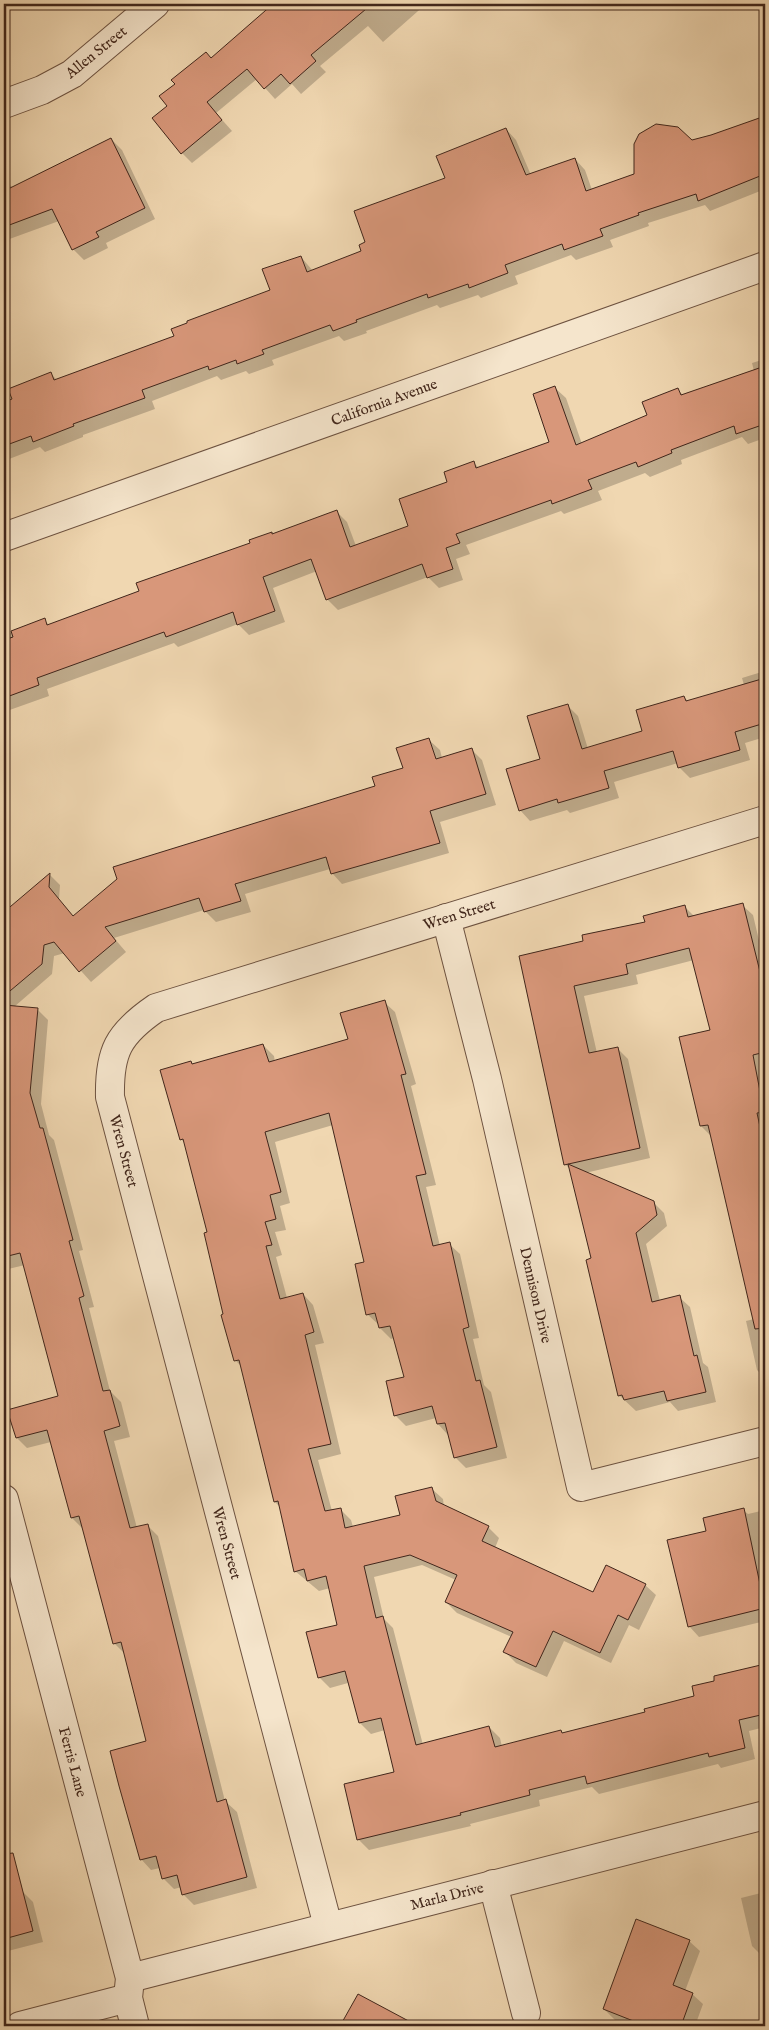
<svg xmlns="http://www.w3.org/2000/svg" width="769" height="2030" viewBox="0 0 769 2030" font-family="'IM FELL English',serif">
<rect width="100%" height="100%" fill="#f0d7b1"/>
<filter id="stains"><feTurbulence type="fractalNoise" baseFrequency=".004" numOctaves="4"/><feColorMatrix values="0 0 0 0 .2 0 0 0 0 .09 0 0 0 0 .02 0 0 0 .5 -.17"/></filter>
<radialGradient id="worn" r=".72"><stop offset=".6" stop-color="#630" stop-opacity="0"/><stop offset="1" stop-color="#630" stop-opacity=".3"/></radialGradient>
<g fill="#0003">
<path d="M4 4H19L8 11 4 6Z"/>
<path d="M265 4H426L383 42 368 26 320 66 326 72 301 94 292 84 275 99 257 79 216 113 232 131 192 163 182 153 169 106 211 59 269 8Z"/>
<path d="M765 118V189L710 211 705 205 648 223 649 226 610 240 613 247 576 260 571 255 515 276 518 284 481 298 478 295 440 308 437 305 366 331 367 333 344 341 339 336 272 360 274 365 249 374 246 371 221 380 217 376 152 401 155 409 83 435V437L45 452 40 447 4 461V404L14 400 51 374 57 380 176 337 271 290 301 257 313 271 363 252 367 243 506 129 516 140 531 175 575 159 585 170 592 190 636 174 635 145 645 130 657 126 692 141 712 136Z"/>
<path d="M111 139 122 150 155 219 106 243 108 248 84 260 73 249 59 221 4 241V185L8 183 13 188Z"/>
<path d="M765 359V438L748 444 742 437 681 460 682 464 650 477 645 473 598 491 602 500 564 514 561 511 466 545 470 554 456 559 463 580 439 588 428 577 338 610 327 599 317 571 273 588 285 622 249 635 238 624 178 647 174 643 47 689 49 696 4 712V635L44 620 49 625 141 592 273 535 336 511 347 522 356 546 410 526 449 483 474 463 479 468 551 443 555 388 566 398 582 444 649 416 678 390 683 395 754 371 752 363Z"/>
<path d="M765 671V737L745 743 750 760 690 778 679 767 678 763 614 782 619 798 570 813 567 810 530 821 520 810 567 705 578 716 588 749 644 731 684 697 689 702 744 685 742 678Z"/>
<path d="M429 740 440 750 442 758 471 749 482 760 496 805 440 822 449 853 342 884 332 873 330 869 245 894 251 912 216 922 204 910 114 938 126 952 91 982 65 953 54 956 52 974 14 1007 37 1009 48 1020 41 1104 49 1135 54 1140 83 1250 79 1251 94 1307 89 1308 110 1391 121 1402 130 1437 114 1441 137 1528 147 1525 158 1536 225 1801 237 1812 257 1888 194 1905 183 1894 182 1887 174 1889 163 1878 160 1868 151 1870 141 1859 148 1742 125 1654 114 1643 83 1529 72 1518 51 1442 27 1448 17 1438 60 1397 25 1265 4 1270V1218L10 1217 4 1192V914L50 875 60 885 59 899 74 917 377 787 404 769Z"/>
<path d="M742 905 753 915 765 966V1065L763 1066 765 1079V1378L757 1370 746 1321 754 1319 712 1137 701 1126 712 1031 694 960 636 975 638 984 584 996 597 1053 617 1048 628 1059 650 1158 585 1173 653 1202 664 1213 667 1226 646 1244 660 1301 679 1297 690 1307 703 1363 708 1367 716 1402 678 1411 670 1402 636 1411 619 1395 593 1259 571 1170 565 1164 521 957 584 942 646 923 685 907 695 917Z"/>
<path d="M384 1002 395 1012 416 1084 411 1086 436 1185 426 1187 440 1246 449 1244 460 1254 479 1338 473 1339 484 1385 491 1392 507 1458 466 1468 455 1457 448 1435 438 1424 436 1418 406 1426 395 1415 405 1378 394 1338 391 1339 380 1328 379 1325 367 1314 366 1263 333 1125 275 1142 290 1203 280 1206 286 1230 275 1232 282 1255 276 1257 287 1298 303 1294 313 1305 324 1343 315 1345 341 1454 318 1460 332 1511 340 1509 351 1520 353 1527 401 1516 432 1489 443 1499 444 1507 488 1527 499 1538 495 1548 593 1593 645 1585 656 1595 639 1630 629 1625 611 1663 564 1641 547 1677 516 1663 505 1652 512 1637 457 1613 446 1602 456 1580 422 1565 374 1577 384 1619 393 1628 423 1745 489 1727 500 1738 502 1747 563 1734 647 1713 696 1697 716 1682 715 1677 765 1665V1727L749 1731 755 1759 721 1768 718 1764 599 1794 592 1787 539 1800 540 1806 470 1824 471 1826 369 1850 358 1839 395 1773 385 1730 371 1734 360 1723 348 1683 330 1688 319 1677 338 1626 330 1588 319 1591 295 1571 280 1507 275 1502 242 1367 235 1360 208 1233 186 1144 181 1139 191 1062 193 1065 263 1045 274 1056 275 1062 349 1040Z"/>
<path d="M743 1510 748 1514 765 1510V1621L699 1637 689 1626 707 1532Z"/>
<path d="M22 1891 33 1902 43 1942 4 1952V1895Z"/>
<path d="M765 1892V1956L763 1957 752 1946 741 1898Z"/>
<path d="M689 1941 700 1951 685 1991 692 1994 703 2004 695 2026H632L615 2020 604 2009Z"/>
<path d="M358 1996 418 2026H342Z"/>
<path d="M242 2020 248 2026H239Z"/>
</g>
<g fill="#d8977a" stroke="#41261b">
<path d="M273 4H372L311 55 316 61 290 84 281 74 264 89 247 69 207 102 222 120 181 154 152 118 167 106 159 96 175 84 171 80 206 52 211 58Z"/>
<path d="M765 116V174L698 201 696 194 638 213 639 215 600 229 603 236 564 250 562 244 505 265 508 273 469 288 468 284 428 298 427 294 356 320 357 322 333 331 330 325 262 350 264 354 237 364 236 360 209 370 208 366 142 390 145 398 73 424 74 426 33 442 31 436 4 446V402L12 399 8 389 51 372 54 380 174 336 171 329 187 323V321L270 290 262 269 301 256 307 272 361 251 359 245 365 242 354 211 445 178 436 156 506 128 526 175 575 158 586 191 634 174V144L639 134 651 127 656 124 678 127 692 140 711 135Z"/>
<path d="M111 138 145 208 96 232 99 237 72 250 52 209 4 227V191Z"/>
<path d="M765 366V424L736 434 734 426 671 450 672 453 638 467 636 462 588 480 592 489 552 504 551 500 456 534 460 543 446 548 453 569 427 578 422 564 326 600 311 559 263 577 275 611 237 625 233 612 166 637 164 632 37 678 39 685 4 698V640L13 637 11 631 45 618 47 625 139 591 136 583 250 543 249 540 272 532V534L337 510 350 547 408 526 399 499 447 482 444 472 474 461 476 468 549 442 533 394 555 386 576 445 647 415 642 402 678 388 681 395Z"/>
<path d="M765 678V723L735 732 740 750 678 768 673 751 604 771 609 788 558 803 557 799 519 811 506 769 540 759 527 716 568 704 582 749 642 731 636 710 684 696 686 701Z"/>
<path d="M429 738 436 759 472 748 486 794 430 811 440 843 331 874 326 857 235 884 241 901 204 912 199 898 105 927 116 941 79 972 54 942 44 945 42 964 4 996V912L50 873 49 887 73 916 117 879 113 867 375 786 372 777 403 768 396 748Z"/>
<path d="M743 903 765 992V1052L753 1055 764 1112 757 1113 765 1150V1328L755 1329 708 1125 700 1126 679 1037 710 1030 689 948 626 964 628 974 574 986 589 1053 618 1047 640 1148 564 1165 519 956 583 941 582 935 645 922 643 916 685 905 688 917Z"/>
<path d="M385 1000 406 1074 401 1075 426 1174 416 1176 433 1246 450 1242 469 1327 463 1329 476 1381 480 1380 497 1447 454 1458 445 1423 437 1424 432 1406 394 1416 386 1381 404 1377 390 1326 379 1328 375 1313 366 1315 355 1264 364 1262 329 1113 265 1132 281 1192 270 1195 276 1219 265 1222 272 1245 266 1246 280 1299 303 1293 314 1332 305 1335 331 1444 308 1449 325 1511 341 1508 345 1528 400 1515 395 1496 432 1487 436 1501 489 1526 482 1541 593 1592 606 1565 646 1584 628 1620 618 1615 600 1653 553 1631 536 1667 503 1652 513 1632 445 1602 457 1575 410 1555 364 1566 376 1618 383 1616 416 1745 489 1726 495 1747 561 1730 562 1733 645 1712 644 1709 694 1696 692 1686 714 1681V1676L765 1664V1714L739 1720 745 1748 709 1757 708 1753 587 1784 585 1776 529 1790 530 1795 460 1813 461 1815 357 1840 344 1784 394 1772 381 1718 359 1723 345 1671 318 1678 306 1632 337 1625 326 1576 307 1581 304 1569 294 1572 278 1501 274 1502 239 1360 234 1361 221 1315 223 1314 204 1233 207 1232 183 1139 180 1140 160 1070 191 1061 192 1064 263 1044 269 1062 348 1039 340 1013Z"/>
<path d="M4 1005 38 1008 30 1093 40 1128H43L73 1240 69 1241 84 1296 79 1298 103 1391 110 1390 120 1426 104 1431 130 1528 148 1524 217 1802 226 1799 247 1877 182 1895 177 1875 162 1879 156 1856 140 1860 119 1786 110 1751 146 1741 121 1642 113 1644 79 1516 71 1518 47 1430 16 1438 7 1410 58 1396 20 1253 4 1257Z"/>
<path d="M568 1164 654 1201 657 1215 636 1233 652 1302 680 1295 694 1356 697 1355 706 1392 667 1401 664 1391 624 1400 622 1395 618 1396 586 1260 591 1258Z"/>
<path d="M744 1508 765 1608 688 1627 667 1540 706 1531 703 1518Z"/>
<path d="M13 1853 33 1931 4 1939V1854Z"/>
<path d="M636 1919 690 1940 673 1985 693 1993 681 2026H646L603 2009Z"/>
<path d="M358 1994 418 2026H340Z"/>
</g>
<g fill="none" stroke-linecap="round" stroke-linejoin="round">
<defs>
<g id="minor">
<path d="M4 104 42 90 72 74 155 4"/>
<path d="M4 537 765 266"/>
<path d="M446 918 487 1079 581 1487 765 1441"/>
<path d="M4 1499 130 1978 128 1998 135 2026"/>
<path d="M493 1884 526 2013"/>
<path d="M328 1926 110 1097C109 1052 118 1034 156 1008L765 820"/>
<path d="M130 1978 765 1815"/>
<path d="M20 2026 128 1998"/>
</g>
</defs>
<use href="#minor" stroke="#6d5240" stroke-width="30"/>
<use href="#minor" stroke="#f5e5cc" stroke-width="28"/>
</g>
<g text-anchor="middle" stroke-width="4" stroke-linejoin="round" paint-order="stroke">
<g font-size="15" fill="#41261b" stroke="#f5e5cc">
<text transform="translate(96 52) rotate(-39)" y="5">Allen Street</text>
<text transform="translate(384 402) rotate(-20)" y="5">California Avenue</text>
<text transform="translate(459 914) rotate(-17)" y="5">Wren Street</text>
<text transform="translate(124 1151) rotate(75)" y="5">Wren Street</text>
<text transform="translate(536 1295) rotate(77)" y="5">Dennison Drive</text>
<text transform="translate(227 1543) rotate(75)" y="5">Wren Street</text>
<text transform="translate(73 1762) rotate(75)" y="5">Ferris Lane</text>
<text transform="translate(447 1896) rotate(-14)" y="5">Marla Drive</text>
</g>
</g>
<rect width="769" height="2030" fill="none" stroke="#f0d7b1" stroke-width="20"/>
<rect x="5" y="5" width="759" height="2020" fill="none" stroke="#41261b" stroke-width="2.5"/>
<rect x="10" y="10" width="749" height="2010" fill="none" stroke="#41261b"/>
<rect width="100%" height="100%" filter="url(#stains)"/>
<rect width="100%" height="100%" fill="url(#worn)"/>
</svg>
